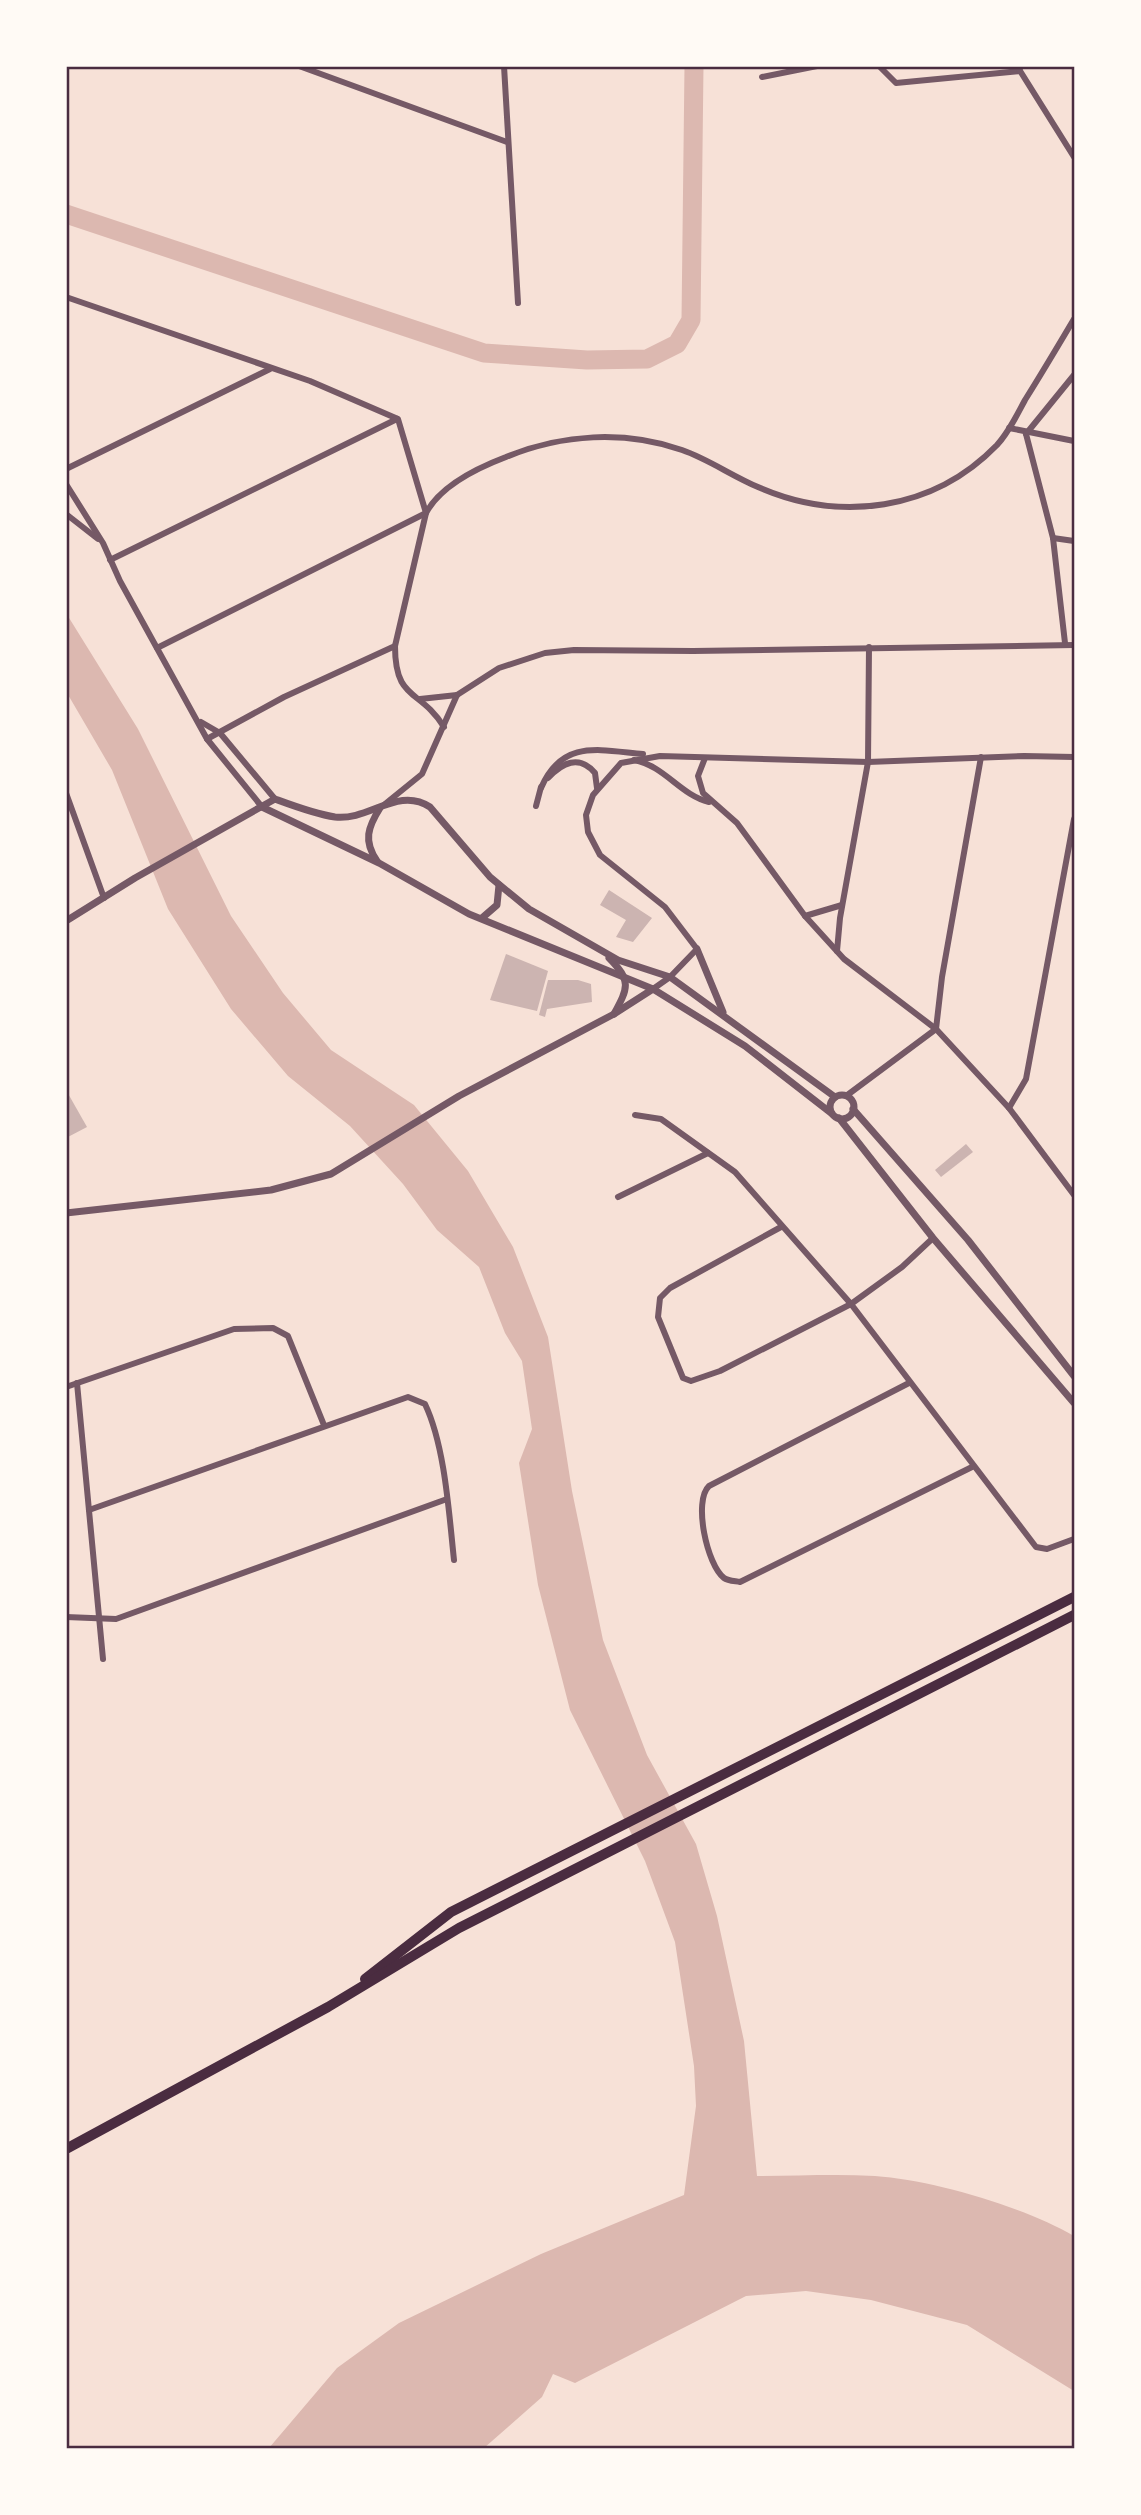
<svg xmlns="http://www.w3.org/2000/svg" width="1141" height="2515" viewBox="0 0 1141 2515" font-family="'Alegreya Sans',sans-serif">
<rect width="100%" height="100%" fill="#f7e1d7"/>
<path fill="#dcb8b0" d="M66 613 138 729 231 916 283 993 331 1050 414 1105 468 1171 513 1247 548 1337 572 1491 603 1640 647 1755 696 1844 717 1916 744 2041 757 2176C796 2176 836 2174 875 2176 933 2180 1024 2207 1074 2236V2391L967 2325 871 2300 806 2291 746 2296 575 2383 553 2374 542 2397 484 2448H269L337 2368 399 2323 541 2254 684 2195 696 2106 694 2066 675 1942 645 1861 570 1710 538 1585 519 1463 532 1429 522 1361 505 1333 479 1267 437 1230 403 1184 350 1126 288 1076 231 1009 168 909 112 770 67 693Z"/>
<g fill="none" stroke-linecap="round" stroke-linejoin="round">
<path stroke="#dcb8b0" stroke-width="19" d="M66 214 484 353 587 360 647 359 677 344 691 320 694 66"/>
</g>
<g fill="#ccb4b1">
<path d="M609 890 652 918 633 942 616 937 626 920 600 905Z"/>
<path d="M506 954 548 971 537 1011 490 1000Z"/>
<path d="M548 980H578L591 984 592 1002 547 1009 545 1017 539 1015Z"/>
<path d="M66 1090 87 1127 66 1138Z"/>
<path d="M966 1144 973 1152 941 1177 935 1170Z"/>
</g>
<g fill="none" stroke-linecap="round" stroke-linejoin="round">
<g stroke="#755966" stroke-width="6">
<path d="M299 66 507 142"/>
<path d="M504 66 518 303"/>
<path d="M879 66 896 83 1020 71"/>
<path d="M1017 66 1074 157"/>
<path d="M762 77 817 66"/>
<path d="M66 297 310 381 398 419 426 513 395 646C395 702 420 688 444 727"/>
<path d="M1009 428 1074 441"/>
<path d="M1026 434 1053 538 1065 643"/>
<path d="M1026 434 1074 375"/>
<path d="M66 469 270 369"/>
<path d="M66 484 103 543 120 581 207 739 262 807"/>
<path d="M66 514 98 539"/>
<path d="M1053 538 1074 541"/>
<path d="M110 560 397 419"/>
<path d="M157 648 426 513C441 485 477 468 506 457 562 434 624 430 682 450 708 459 732 476 758 487 840 523 933 511 997 445 1009 432 1017 415 1025 400 1042 373 1058 346 1074 319"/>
<path d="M420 699 457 695"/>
<path d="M201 722 220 733 275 799"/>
<path d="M207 739 284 697 395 646"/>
<path d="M705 758 698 776 703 793 737 823 805 916 844 959 936 1029 1009 1108 1074 1195"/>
<path d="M634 760C665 766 680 795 709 802"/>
<path d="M548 778C562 763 579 754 595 773L597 788"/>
<path d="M541 788C562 739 599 750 643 754"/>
<path d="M66 793 104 898"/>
<path d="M385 804 422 774 457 695 499 668 545 653 574 650 693 651 1074 645"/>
<path d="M536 806 541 787"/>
<path d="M805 916 842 905"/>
<path d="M837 951 840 918 868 762 869 647"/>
<path d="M653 989 670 977 697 949 665 907 600 855 588 832 586 815 593 795 621 763 660 756 868 762 1024 756 1074 757"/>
<path d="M936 1029 942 977 981 757"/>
<path d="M846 1096 936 1029"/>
<path d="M1009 1108 1026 1079 1074 819"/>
<path d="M635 1115 661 1119 735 1172 851 1304 1036 1547 1047 1549 1074 1539"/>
<path d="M618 1197 708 1153"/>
<path d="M781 1227 670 1288 660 1298 658 1317 683 1378 691 1381 720 1371 851 1304 902 1267 933 1238"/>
<path d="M77 1383 103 1659"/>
<path d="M909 1383 709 1486C693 1501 707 1565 724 1578 728 1581 735 1581 740 1582L972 1467"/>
<path d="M66 1387 234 1329 273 1328 288 1336 324 1425"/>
<path d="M89 1510 408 1397 425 1404C445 1446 449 1514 454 1560"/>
<path d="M66 1617 116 1619 447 1499"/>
</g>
<g stroke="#755966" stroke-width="7">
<path d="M262 807 379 863 469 914 653 989 745 1046 831 1113"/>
<path d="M377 861C363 841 368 827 380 808"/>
<path d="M482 918 497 905 499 885"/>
<path d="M66 921 135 878 275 799C294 806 315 814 335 817 369 821 398 786 430 807L490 877 529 909 618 960 670 977 835 1097"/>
<path d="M697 949 723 1012"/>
<path d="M609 958C632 981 628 988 614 1014"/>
<circle cx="842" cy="1107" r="12"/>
<path d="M853 1109 968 1240 1074 1376"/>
<path d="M839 1118 933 1238 1074 1403"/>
<path d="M66 1213 271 1190 331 1174 459 1096 614 1014 653 989"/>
</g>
<g stroke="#4a2c40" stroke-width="10">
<path d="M365 1979 451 1912 1074 1597"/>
<path d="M66 2149 328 2007 459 1928 1074 1615"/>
</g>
</g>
<rect width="1141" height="2515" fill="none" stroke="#fffaf5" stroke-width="136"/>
<rect x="68" y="68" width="1005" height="2379" fill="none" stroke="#4a2c40" stroke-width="2.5"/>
</svg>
